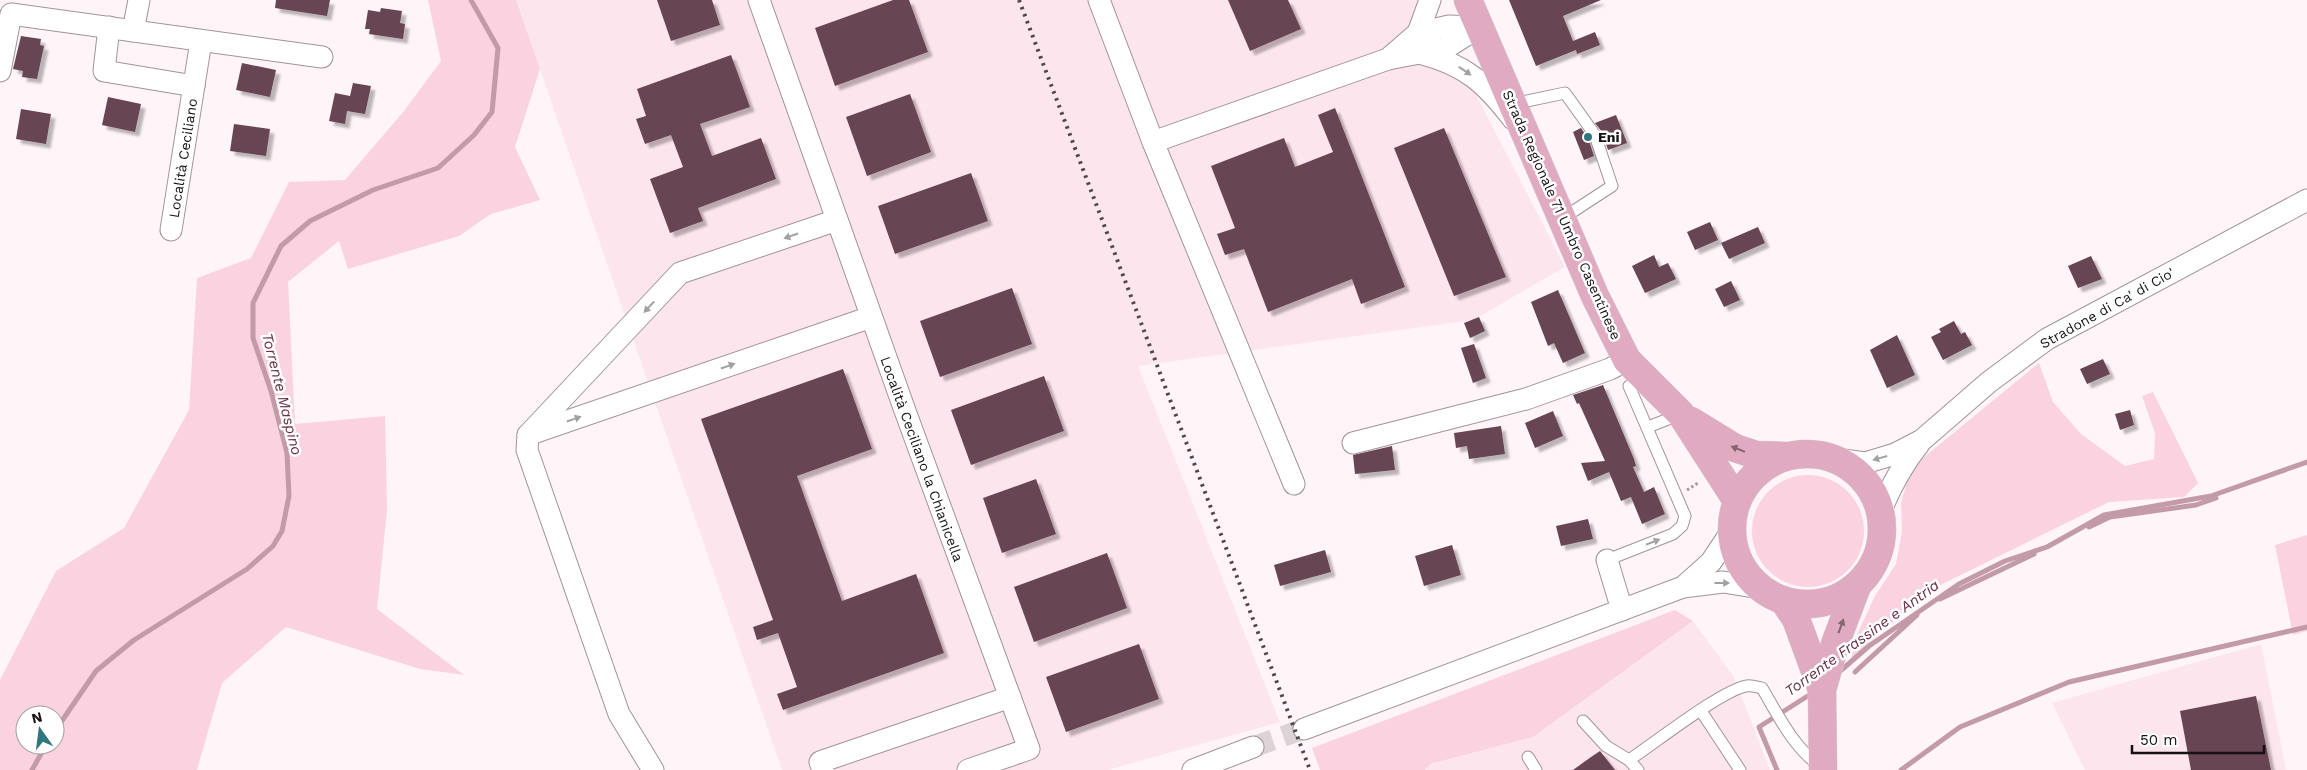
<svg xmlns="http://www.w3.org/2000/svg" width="2307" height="770" viewBox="0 0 2307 770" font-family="'Work Sans',sans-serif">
<defs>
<filter id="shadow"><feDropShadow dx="4.5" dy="4.5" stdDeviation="1" flood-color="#0004"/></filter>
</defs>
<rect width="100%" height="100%" fill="#fff5f9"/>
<g fill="#fde5ed">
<path d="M516 0H1427L1565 267 1473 320 1138 366 1280 722 1107 770H782Z"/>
<path d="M1693 621 1734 677 1770 770H1425L1430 764 1533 737Z"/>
<path d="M2261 644 2286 770H2085L2052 703Z"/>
</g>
<g fill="#fad2e0" fill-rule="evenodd">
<path d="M428 0H516L540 69 515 147 540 200 491 214 459 236 348 269 339 241 288 282 295 424 385 416 387 510 377 609 464 675 420 669 286 627 222 683 197 770H0V680L56 571 124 528 189 410 197 278 251 258 289 182 345 180 404 111 441 61ZM25 715H55V745H25Z"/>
<path d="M2039 363 2053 402 2081 434 2125 466 2154 459 2155 433 2142 396 2153 392 2198 483 2184 497 2109 502 1926 592 1851 660 1855 639 1875 596 1896 564 1902 531 1901 503 1908 478 1923 458Z"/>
<circle cx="1808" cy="531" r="56"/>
<path d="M2307 535V631L2293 635 2275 545Z"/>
<path d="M1675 610 1693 621 1533 737 1430 764 1425 770H1320L1312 748Z"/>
</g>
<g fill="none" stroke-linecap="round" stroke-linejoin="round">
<g stroke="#c39aa8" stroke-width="5">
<path d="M2089 527 2110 517 2196 505 2216 498"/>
<path d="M1940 599 2034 554"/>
<path d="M1855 672 1917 615"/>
<path d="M1838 673 1869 646 1959 584 2005 561 2047 547 2104 515 2211 496 2307 462"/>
<path d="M55 731 96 671 134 640 247 569 273 546 282 531 289 496 287 453 271 391 253 338V303L281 246 310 221 373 190 438 168 474 135 492 112 498 48 471 0"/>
<path d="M32 770 46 745"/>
<path d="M1777 770 1759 727 1814 692"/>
<path d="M1901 770 1960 727 2069 682 2307 627"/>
</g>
</g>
<g fill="#684452" filter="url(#shadow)">
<path d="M276 0H330L327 16 275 8Z"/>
<path d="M657 0H712L720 25 671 41Z"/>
<path d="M893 0H909L928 52 835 86 815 28Z"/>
<path d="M1228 0H1288L1301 29 1250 51Z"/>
<path d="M1509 0H1601L1563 16 1573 41 1595 32 1600 45 1577 54 1576 50 1536 66Z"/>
<path d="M381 8 402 11 400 23 405 24 403 39 369 34 370 29H365L368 10 380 12Z"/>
<path d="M21 36 41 39 40 45 44 46 37 79 22 77 23 71 13 69Z"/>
<path d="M731 55 750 107 700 124 712 156 761 138 776 179 698 208 703 221 670 233 650 179 683 167 671 135 645 144 636 119 646 116 637 89Z"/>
<path d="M242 63 276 70 270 97 236 90Z"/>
<path d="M353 83 371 86 365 114 347 111 345 124 329 121 335 93 350 96Z"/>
<path d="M910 94 931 152 867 176 846 117Z"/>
<path d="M108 97 141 104 135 132 102 125Z"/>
<path d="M1335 108 1405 287 1361 304 1352 279 1268 312 1244 249 1225 255 1217 234 1235 228 1211 166 1284 138 1295 167 1333 152 1318 115Z"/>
<path d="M21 109 51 114 46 144 16 139Z"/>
<path d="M1616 115 1627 143 1608 150 1602 132 1595 123Z"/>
<path d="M234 124 270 129 266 156 230 151Z"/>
<path d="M1444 128 1506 277 1454 296 1394 148Z"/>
<path d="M1581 128 1588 138 1594 156 1584 160 1573 132Z"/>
<path d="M971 173 988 221 895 254 878 206Z"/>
<path d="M1710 222 1718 240 1695 250 1687 232Z"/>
<path d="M1758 227 1765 243 1729 259 1721 243Z"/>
<path d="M1654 255 1659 267 1668 263 1676 279 1645 293 1632 266Z"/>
<path d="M2091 256 2102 279 2078 288 2068 266Z"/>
<path d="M1731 281 1740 300 1724 307 1715 289Z"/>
<path d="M1012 288 1032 344 940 377 920 321Z"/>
<path d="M1558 290 1585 353 1563 363 1554 343 1548 346 1531 302Z"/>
<path d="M1479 317 1485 331 1470 338 1464 323Z"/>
<path d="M1954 321 1961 334 1965 332 1972 345 1943 360 1931 337 1941 332 1939 329Z"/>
<path d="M1897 335 1915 375 1887 388 1870 350Z"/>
<path d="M1474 344 1486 378 1473 383 1461 348Z"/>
<path d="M2103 359 2110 374 2087 384 2080 369Z"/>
<path d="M843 369 872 449 797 476 842 601 916 574 944 653 783 710 777 694 797 687 778 633 757 640 753 627 773 620 701 419Z"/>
<path d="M1044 376 1064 431 971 465 951 410Z"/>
<path d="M1603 385 1634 459 1636 466 1633 467 1644 492 1654 487 1665 514 1642 524 1631 497 1621 501 1609 472 1588 481 1581 463 1605 461 1579 403 1577 404 1573 395Z"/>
<path d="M2130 410 2134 425 2120 430 2115 414Z"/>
<path d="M1553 411 1563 436 1535 448 1525 423Z"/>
<path d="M1501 426 1505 454 1469 459 1467 446 1456 448 1454 433Z"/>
<path d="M1392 446 1395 470 1355 474 1353 455Z"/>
<path d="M1036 479 1056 534 1002 553 983 498Z"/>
<path d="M1588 519 1593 539 1561 546 1556 526Z"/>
<path d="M1452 545 1461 575 1424 586 1415 556Z"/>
<path d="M1325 550 1331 572 1280 586 1274 565Z"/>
<path d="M1107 553 1127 608 1034 642 1014 587Z"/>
<path d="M1139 644 1159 699 1066 732 1046 677Z"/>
<path d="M2256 696 2271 770H2191L2180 711Z"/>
<path d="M1600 751 1615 770H1573L1591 757Z"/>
</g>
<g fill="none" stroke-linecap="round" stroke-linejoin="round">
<path stroke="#dcd3d6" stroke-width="21" stroke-dasharray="21 11" stroke-linecap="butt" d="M1253 747 1304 729"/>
<defs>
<g id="lane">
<path d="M1513 104 1565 93 1595 135 1612 186 1563 218"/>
<path d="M1648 427 1681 414"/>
<path d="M1607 560 1673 534 1682 526 1685 516 1629 386"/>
<path d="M1701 711 1740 770"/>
<path d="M1583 721 1606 746 1629 760 1638 770"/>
<path d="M1528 757 1536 770"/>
<path d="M1629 760C1655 743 1719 692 1746 686 1751 685 1757 687 1762 688 1778 715 1793 747 1820 766"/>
</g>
<g id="street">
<path d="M759 0 904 408 1029 749 968 770"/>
<path d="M1099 0 1153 142 1388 59 1446 48 1479 27"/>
<path d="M109 27 104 71 194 86"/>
<path d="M133 31 139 0"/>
<path d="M1418 33 1430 0"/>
<path d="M1423 54C1466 65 1486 84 1513 119"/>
<path d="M1388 59 1418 33 1449 26 1479 27"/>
<path d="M0 71 11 14 322 57"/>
<path d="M1153 142 1294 484"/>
<path d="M171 230 201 41"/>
<path d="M530 434 871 317"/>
<path d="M528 435 680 273 837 220"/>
<path d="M528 435 527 450 619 714 653 770"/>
<path d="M1353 443 1526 399 1610 369 1627 360"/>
<path d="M1836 459 1865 463 1895 454 1922 440 1989 382 2047 339 2307 200"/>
<path d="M1881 510C1891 486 1903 464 1919 444"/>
<path d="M1607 560 1622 610"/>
<path d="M1683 587 1711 562 1731 532"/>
<path d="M1304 729 1683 587 1723 582 1760 588"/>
<path d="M823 770 820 762 1010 697"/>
<path d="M1193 770 1253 747"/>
</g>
<g id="primary">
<path d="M1468 0 1595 296 1627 360 1681 414 1737 501"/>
<path d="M1691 421 1735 448 1756 455 1785 456"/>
<circle cx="1807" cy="529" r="75"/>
<path d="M1784 601 1796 619 1822 690"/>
<path d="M1823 770 1822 690 1835 644 1857 586"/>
</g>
</defs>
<use href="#lane" stroke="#a19397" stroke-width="13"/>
<use href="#street" stroke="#a19397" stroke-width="23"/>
<use href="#primary" stroke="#d5d4d4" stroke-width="29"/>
<path stroke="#a29a9d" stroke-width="3" stroke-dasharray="2.5 2.5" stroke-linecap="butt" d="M1687 490 1698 483"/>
<use href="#lane" stroke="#fff" stroke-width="11"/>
<use href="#street" stroke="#fff" stroke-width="21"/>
<use href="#primary" stroke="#e0aac0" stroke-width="28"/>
<path stroke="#4d4749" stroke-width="4" stroke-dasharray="2.5 5" stroke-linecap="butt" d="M1019 0 1310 770"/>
</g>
<defs><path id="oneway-solid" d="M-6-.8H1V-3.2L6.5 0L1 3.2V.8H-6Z" transform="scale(1.25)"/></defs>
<g fill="#a2a0a0">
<use href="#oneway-solid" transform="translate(1465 71) rotate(34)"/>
<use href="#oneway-solid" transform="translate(791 236) rotate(161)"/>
<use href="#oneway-solid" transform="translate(649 307) rotate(133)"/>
<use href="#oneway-solid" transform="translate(728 366) rotate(-19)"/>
<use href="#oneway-solid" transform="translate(574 419) rotate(-19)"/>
<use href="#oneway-solid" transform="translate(1880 458) rotate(164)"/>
<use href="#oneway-solid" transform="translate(1653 542) rotate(-21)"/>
<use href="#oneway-solid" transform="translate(1722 583)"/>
</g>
<g fill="#856572">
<use href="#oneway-solid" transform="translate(1738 449) rotate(-158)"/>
<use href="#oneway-solid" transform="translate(1841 626) rotate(-70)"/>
</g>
<circle fill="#2e777f" stroke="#fff" stroke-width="2" cx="1588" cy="137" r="5"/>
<g text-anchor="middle" stroke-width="5" stroke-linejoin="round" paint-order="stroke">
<g font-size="14" font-weight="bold" fill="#161112" stroke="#fff" text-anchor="start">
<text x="1598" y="142">Eni</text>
</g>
<g font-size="14" fill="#161112" stroke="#fff">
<text transform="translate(183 158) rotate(-81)" y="5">Località Ceciliano</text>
<text transform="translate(1562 215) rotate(66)" y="5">Strada Regionale 71 Umbro Casentinese</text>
<text transform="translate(2107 308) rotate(-29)" y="5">Stradone di Ca' di Cio'</text>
<text transform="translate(922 459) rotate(70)" y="5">Località Ceciliano la Chianicella</text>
</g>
<g font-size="15" font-style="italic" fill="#662f46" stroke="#fff">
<text transform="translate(282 394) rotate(76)" y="5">Torrente Maspino</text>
<text transform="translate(1862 638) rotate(-36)" y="5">Torrente Frassine e Antria</text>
</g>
</g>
<g transform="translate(40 730) rotate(346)"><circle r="24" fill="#ffffff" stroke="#a2a0a0"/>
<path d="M0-4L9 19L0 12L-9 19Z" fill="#2e777f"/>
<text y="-8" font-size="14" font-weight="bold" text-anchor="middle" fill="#161112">N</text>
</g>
<path d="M2132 745v8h132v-8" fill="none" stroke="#161112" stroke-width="2.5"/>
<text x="2140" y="745" font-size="15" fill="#161112" stroke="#ffffff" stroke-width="4" paint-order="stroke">50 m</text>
</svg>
